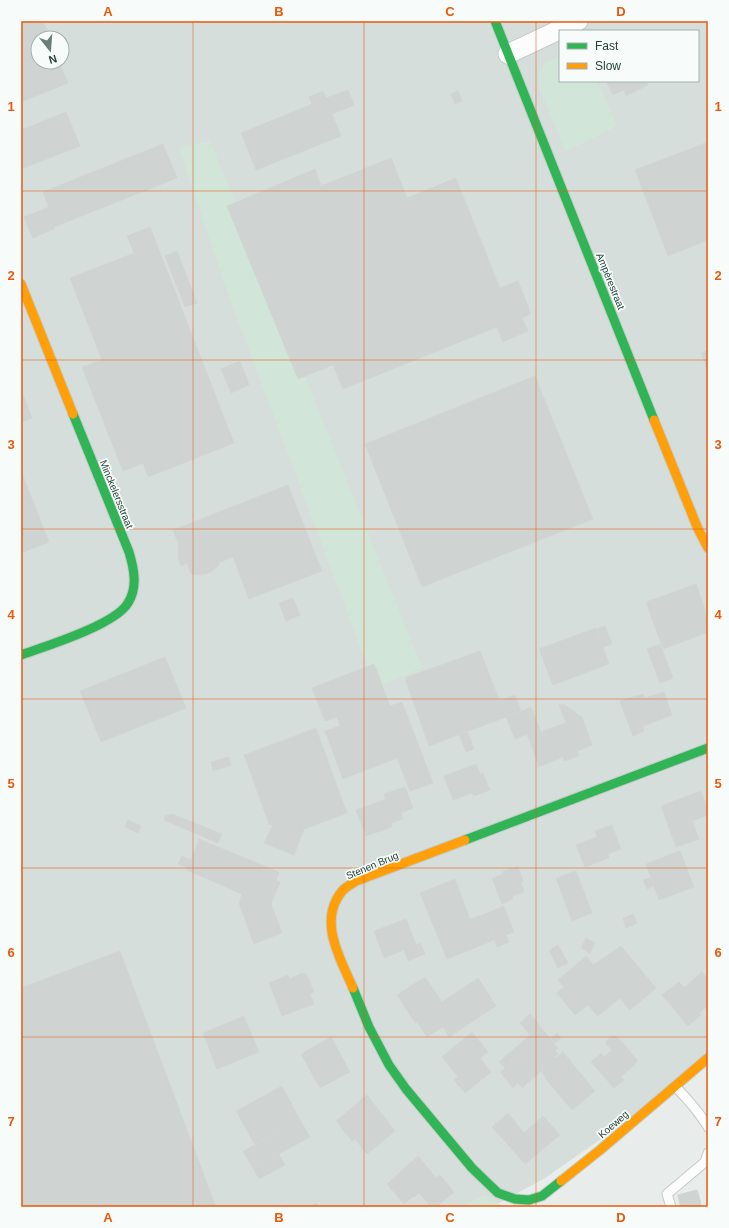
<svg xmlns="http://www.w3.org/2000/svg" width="729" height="1228" viewBox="0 0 729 1228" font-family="Helvetica,sans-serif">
<rect width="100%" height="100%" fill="#e8edeb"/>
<path fill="#d6dedb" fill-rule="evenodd" d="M21 21H708V1059L684 1081 545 1178 492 1207H21ZM560 31H698V81H560ZM38 38H62V62H38Z"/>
<g fill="#d1e6d8">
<path d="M560 56V81H597L617 126 566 151 539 88V74L546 63Z"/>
<path d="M210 141 420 662 424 667 383 684 377 667 369 670 226 288 179 148Z"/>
<path d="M484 1195 505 1207H462Z"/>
</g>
<g fill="#cfd4d2" stroke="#d1d6d4">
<path d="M21 21H43L50 38H38V62H59L68 83 21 102Z"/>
<path d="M606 81H646L648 85 626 96 624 90 613 95Z"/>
<path d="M348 90 354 105 332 114 341 136 256 170 241 133 312 104 309 97 323 91 326 98Z"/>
<path d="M458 91 462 101 455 104 451 94Z"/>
<path d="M66 112 80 146 21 169V130Z"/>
<path d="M708 142V240L668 256 635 170Z"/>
<path d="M163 144 177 178 54 227V229L33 238 24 217 49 207 43 192Z"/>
<path d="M391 158 407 198 456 178 500 288 518 281 531 314 522 318 528 331 503 342 497 327 343 389 333 365 298 379 227 206 315 169 321 186Z"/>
<path d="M150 227 234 443 148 477 143 463 123 471 82 367 102 360 70 278 134 253 127 236Z"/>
<path d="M177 251 197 303 185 307 165 256Z"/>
<path d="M708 350V371L701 353Z"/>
<path d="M240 361 249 385 231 393 221 369Z"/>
<path d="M535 376 593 519 422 587 365 444Z"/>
<path d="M21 390 32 418 21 422Z"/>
<path d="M21 471 49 542 21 553Z"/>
<path d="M288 485 322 571 249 599 233 557 220 562 218 566 211 572 202 575 193 574 190 572 187 563 181 566 178 557 179 545 173 530Z"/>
<path d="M696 584 708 618V632L663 649 646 602Z"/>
<path d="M293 598 300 615 286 621 279 603Z"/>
<path d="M605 626 612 644 603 647 597 629Z"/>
<path d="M596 628 609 664 553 685 539 649Z"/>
<path d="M660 644 665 657 652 662 647 649Z"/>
<path d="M480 651 506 717 429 746 405 678Z"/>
<path d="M165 657 186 708 101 742 80 691Z"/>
<path d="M665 657 673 678 660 683 652 662Z"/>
<path d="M374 664 390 706 402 702 433 783 410 791 397 758 343 779 325 731 340 726 337 717 325 721 312 688Z"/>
<path d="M664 692 672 715 643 726 644 731 633 736 620 701 643 694 645 698Z"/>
<path d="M515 695 521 711 506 717 500 701Z"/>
<path d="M563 704 582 717 592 745 577 751 579 756 564 761 563 757 539 767 527 734 515 739 506 717 531 707 541 732 566 723 559 705Z"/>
<path d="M316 728 341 797 269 824 244 755Z"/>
<path d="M467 731 474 749 466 752 459 734Z"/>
<path d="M229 757 231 765 213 771 211 762Z"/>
<path d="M476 764 480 774 483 773 490 790 474 796 472 793 453 800 444 776Z"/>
<path d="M405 787 413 808 401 813 403 819 391 823 392 827 366 836 356 810 386 799 384 794Z"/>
<path d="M701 791 708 811V815L692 821 699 839 676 847 661 806Z"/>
<path d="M341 797 347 813 304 829 294 855 264 843 273 825 269 824Z"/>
<path d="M172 814 222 834 218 843 164 820 165 816Z"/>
<path d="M128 820 141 826 138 833 125 827Z"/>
<path d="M612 825 621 849 608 854 609 858 585 867 576 845 597 837 595 831Z"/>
<path d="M199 839 279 872 276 881 280 882 271 904 282 933 254 944 239 903 242 894 187 870 188 868 178 864 182 856 191 860Z"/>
<path d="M680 851 694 887 659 900 646 864Z"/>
<path d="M518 866 523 881 521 882 524 892 512 896 513 899 502 904 492 878 503 874 502 872Z"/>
<path d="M576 871 592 913 572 921 556 878Z"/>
<path d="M651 878 654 886 647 889 643 880Z"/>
<path d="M455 879 470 919 485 914 494 940 447 959 420 893Z"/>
<path d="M504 906 514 932 506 935 509 942 497 947 485 914Z"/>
<path d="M633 914 637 923 626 928 623 918Z"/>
<path d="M406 919 416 945 420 943 425 954 408 961 404 950 384 958 374 931Z"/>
<path d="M586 938 595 943 590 953 581 948Z"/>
<path d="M558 945 568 963 558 968 549 950Z"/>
<path d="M621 946 656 988 630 1010 593 965Z"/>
<path d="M120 951 216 1207H21V988Z"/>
<path d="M586 956 620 998 598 1016 588 1005 575 1015 557 993 564 987 558 980Z"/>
<path d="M702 972 708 979V1006L699 1013 701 1015 688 1026 662 995 679 982 684 988Z"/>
<path d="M302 973 303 974 306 973 314 992 310 994 314 1004 282 1016 269 983 288 975 290 979Z"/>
<path d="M425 977 442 1002 478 978 496 1006 449 1037 443 1027 427 1037 417 1022 415 1023 397 995Z"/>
<path d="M530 1014 558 1048 555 1050 558 1054 554 1057 556 1058 522 1088 518 1083 513 1088 500 1072 505 1068 499 1062 530 1035 520 1023Z"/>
<path d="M244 1016 259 1052 217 1069 203 1033Z"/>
<path d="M472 1032 488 1052 480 1058 491 1072 465 1093 454 1080 458 1077 442 1057Z"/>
<path d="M557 1033 561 1038 555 1043 551 1038Z"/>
<path d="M612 1036H616L619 1039 638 1061 621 1077 624 1080 614 1088 591 1062 601 1053 604 1057 612 1050 606 1044 607 1040Z"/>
<path d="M331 1037 350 1072 320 1088 301 1054Z"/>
<path d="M563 1052 568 1058 546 1078 541 1071Z"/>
<path d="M568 1058 595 1091 572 1110 545 1078Z"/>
<path d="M282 1086 300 1120 255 1145 236 1111Z"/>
<path d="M367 1095 395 1131 367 1154 355 1139 352 1141 336 1121Z"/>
<path d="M508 1113 524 1133 543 1116 560 1135 525 1164 492 1127Z"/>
<path d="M300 1120 310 1137 290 1148 280 1131Z"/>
<path d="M280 1131 290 1148 253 1168 243 1151Z"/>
<path d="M279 1154 285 1165 259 1179 253 1168Z"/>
<path d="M418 1156 436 1178 440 1175 454 1192 436 1207H431L419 1193 415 1197 414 1196 404 1204 387 1184Z"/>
<path d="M697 1190 700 1200 680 1205 678 1195Z"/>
<path d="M700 1200 701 1207H681L680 1205Z"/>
<path d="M316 1203 319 1207H310Z"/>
</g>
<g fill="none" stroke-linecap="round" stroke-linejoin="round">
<defs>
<g id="lane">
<path d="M675 1086C687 1099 699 1111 708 1127"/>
<path d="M671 1207 667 1194 705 1162 708 1153"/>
</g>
<path id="street" d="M508 54 578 21"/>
<g id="fast">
<path d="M495 21 654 420"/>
<path d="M21 655C46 646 115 625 128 603 138 587 134 569 129 552L73 414"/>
<path d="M465 840 708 748"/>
<path d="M353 988 369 1027 389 1065 406 1089 472 1168 498 1193 515 1199 529 1200 542 1196 561 1181"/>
</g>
<g id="slow">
<path d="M21 284 73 414"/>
<path d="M654 420 698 529 708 548"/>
<path d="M353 988C340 958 317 920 343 890 347 886 352 884 356 881L465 840"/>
<path d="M561 1181 600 1150 708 1058"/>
</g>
</defs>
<use href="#lane" stroke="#c5cac8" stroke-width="11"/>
<use href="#street" stroke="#c5cac8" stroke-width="21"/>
<use href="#fast" stroke="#c3cbc8" stroke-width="11"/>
<use href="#slow" stroke="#c3cbc8" stroke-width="11"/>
<use href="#lane" stroke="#fcfcfc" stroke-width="9"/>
<use href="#street" stroke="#fcfcfc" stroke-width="19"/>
<use href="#fast" stroke="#30b455" stroke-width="9"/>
<use href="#slow" stroke="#ff9f0a" stroke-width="9"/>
</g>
<path fill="none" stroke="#e8590c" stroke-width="1" stroke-opacity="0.55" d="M193 21V1207M364 21V1207M536 21V1207M21 191H708M21 360H708M21 529H708M21 699H708M21 868H708M21 1037H708"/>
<g text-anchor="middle" stroke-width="3.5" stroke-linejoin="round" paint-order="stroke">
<g font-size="10" fill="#24423a" stroke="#f7fbf9">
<text transform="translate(611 281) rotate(68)" y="4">Ampèrestraat</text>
<text transform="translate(117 494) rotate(68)" y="4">Minckelersstraat</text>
<text transform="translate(372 865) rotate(-23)" y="4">Stenen Brug</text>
<text transform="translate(613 1124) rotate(-41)" y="4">Koeweg</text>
</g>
</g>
<rect width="729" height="1228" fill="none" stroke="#f7fbf9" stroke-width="44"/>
<rect x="559" y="30" width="140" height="52" fill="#f7fbf9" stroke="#a3b1ad"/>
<rect x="567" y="43" width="20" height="6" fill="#30b455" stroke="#a3b1ad"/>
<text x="595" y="50" font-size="12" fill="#24423a">Fast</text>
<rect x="567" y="63" width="20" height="6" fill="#ff9f0a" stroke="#a3b1ad"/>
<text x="595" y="70" font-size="12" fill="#24423a">Slow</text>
<g transform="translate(50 50) rotate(163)"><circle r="19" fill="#f7fbf9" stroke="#a3b1ad"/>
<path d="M0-3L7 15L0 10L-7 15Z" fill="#697e78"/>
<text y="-6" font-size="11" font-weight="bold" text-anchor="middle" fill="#24423a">N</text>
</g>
<rect x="22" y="22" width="685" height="1184" fill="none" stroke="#e8590c" stroke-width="1.5"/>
<g font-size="13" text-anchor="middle" font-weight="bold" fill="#e8590c">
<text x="108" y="16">A</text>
<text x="279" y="16">B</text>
<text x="450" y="16">C</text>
<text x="621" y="16">D</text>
<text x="11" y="111">1</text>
<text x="718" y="111">1</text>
<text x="11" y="280">2</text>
<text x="718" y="280">2</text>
<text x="11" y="449">3</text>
<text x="718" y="449">3</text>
<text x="11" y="619">4</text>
<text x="718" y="619">4</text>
<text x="11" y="788">5</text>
<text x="718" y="788">5</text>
<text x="11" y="957">6</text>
<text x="718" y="957">6</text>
<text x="11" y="1126">7</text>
<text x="718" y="1126">7</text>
<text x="108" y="1222">A</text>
<text x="279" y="1222">B</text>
<text x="450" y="1222">C</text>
<text x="621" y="1222">D</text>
</g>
</svg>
